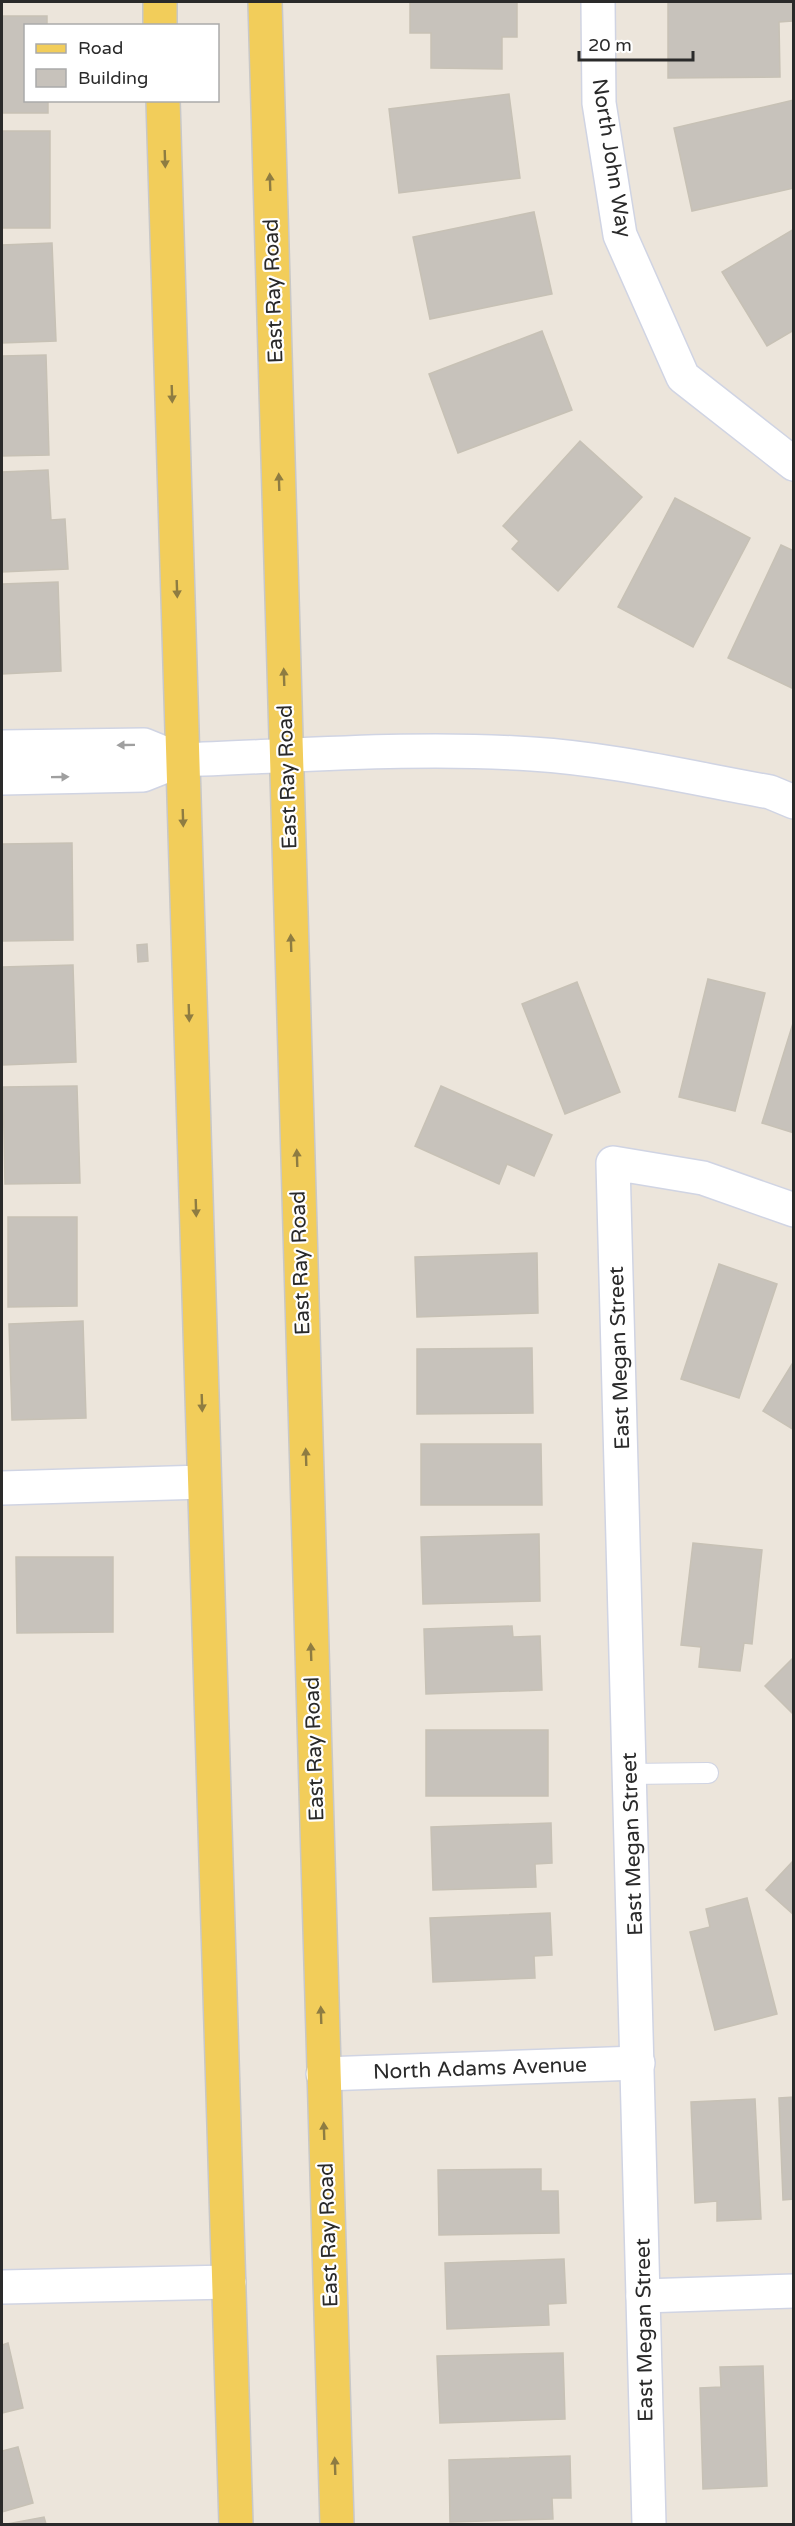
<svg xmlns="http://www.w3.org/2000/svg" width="795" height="2526" viewBox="0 0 795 2526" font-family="'Varela Round',sans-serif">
<rect width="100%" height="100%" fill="#ece5db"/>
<g fill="#c7c2bb" stroke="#c7c1b5" stroke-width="1.5">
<path d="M410 2H517V37H502V69L431 68V33H410Z"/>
<path d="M668 2H792V21L779 22 780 77 668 78Z"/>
<path d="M2 16H47V26H26V100H48V113H2Z"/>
<path d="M509 94 520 178 399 193 389 109Z"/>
<path d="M794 100V188L692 211 674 128Z"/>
<rect x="2" y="131" width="48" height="97"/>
<path d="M534 212 552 294 430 319 413 237Z"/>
<path d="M794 229V330L767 346 722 272Z"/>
<path d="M52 243 56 341 2 343V245Z"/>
<path d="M542 331 572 410 458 453 429 374Z"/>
<path d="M46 355 49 455 2 456V356Z"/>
<path d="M580 441 642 497 558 591 512 549 519 541 503 526Z"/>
<path d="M48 470 51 520 65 519 68 569 2 572V472Z"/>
<path d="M675 498 750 538 693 647 618 607Z"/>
<path d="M781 545 794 551V689L728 658Z"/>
<path d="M58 582 61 671 2 674V584Z"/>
<path d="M72 843 73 940 2 941V844Z"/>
<path d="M147 944 148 961 138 962 137 945Z"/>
<path d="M73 965 76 1062 3 1065 2 967Z"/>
<path d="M708 979 765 993 735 1111 679 1097Z"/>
<path d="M577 982 620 1092 565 1114 522 1004Z"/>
<path d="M794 1020V1133L762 1123Z"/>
<path d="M77 1086 80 1183 5 1184 3 1087Z"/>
<path d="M441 1086 552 1135 534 1176 507 1164 499 1184 415 1146Z"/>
<path d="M8 1217H77V1306L8 1307Z"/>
<path d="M537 1253 538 1313 417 1317 415 1257Z"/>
<path d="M719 1264 777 1284 739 1398 681 1379Z"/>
<path d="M83 1321 86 1418 12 1420 9 1324Z"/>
<path d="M532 1348 533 1413 417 1414V1349Z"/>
<path d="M794 1361V1430L763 1411Z"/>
<path d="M421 1444H541L542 1505H421Z"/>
<path d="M539 1534 540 1601 423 1604 421 1537Z"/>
<path d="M693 1543 762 1550 752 1644 744 1643 740 1671 699 1667 701 1647 681 1645Z"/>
<path d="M16 1557H113V1632L17 1633Z"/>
<path d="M512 1626 513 1637 540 1636 542 1690 426 1694 424 1629Z"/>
<path d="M794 1657V1715L765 1686Z"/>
<rect x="426" y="1730" width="122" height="66"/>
<path d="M551 1823 552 1863 535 1864 536 1887 433 1890 431 1827Z"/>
<path d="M794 1860V1915L766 1890Z"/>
<path d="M747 1898 777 2014 715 2030 690 1932 710 1927 706 1909Z"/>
<path d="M550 1913 552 1955 534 1956 535 1978 433 1982 430 1918Z"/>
<path d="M794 2097V2199L783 2200 779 2098Z"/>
<path d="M755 2099 761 2219 717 2221V2201L695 2203 691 2102Z"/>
<path d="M541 2169V2191H558L559 2233 439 2235 438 2170Z"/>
<path d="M564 2259 566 2303 548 2304 549 2325 447 2329 445 2263Z"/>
<path d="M8 2343 23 2408 2 2413V2345Z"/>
<path d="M563 2353 565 2419 440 2423 437 2356Z"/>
<path d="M763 2366 767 2486 703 2489 700 2388 721 2387 720 2367Z"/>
<path d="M18 2447 33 2503 2 2512V2451Z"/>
<path d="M570 2456 571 2498H552L553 2519 450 2522 449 2460Z"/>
<path d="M44 2517 46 2524H7Z"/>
</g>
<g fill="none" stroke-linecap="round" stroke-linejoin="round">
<defs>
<path id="lane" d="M630 1774 708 1773"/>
<g id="street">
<path d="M598 2 599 103 620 235 683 377 794 464"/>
<path d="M2 747 144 745 181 760"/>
<path d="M2 778 143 775 181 760"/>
<path d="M2 1488 204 1482"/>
<path d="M323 2074 638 2063"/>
<path d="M2 2287 229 2282"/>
<path d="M643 2296 794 2291"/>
<path d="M649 2524 613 1163 703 1178 794 1210"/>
</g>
<path id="secondary" d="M181 760C298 756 415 746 532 754 612 759 691 778 770 792L794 802"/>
<g id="primary">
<path d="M160 2V26"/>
<path d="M265 2 337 2524"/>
<path d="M163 100 236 2524"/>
</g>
</defs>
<use href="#lane" stroke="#d0d4e3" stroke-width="22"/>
<use href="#street" stroke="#d0d4e3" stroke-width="36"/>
<use href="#secondary" stroke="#d0d4e3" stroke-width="36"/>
<use href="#primary" stroke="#c8c8c8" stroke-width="36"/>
<use href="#lane" stroke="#fff" stroke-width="20"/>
<use href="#street" stroke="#fff" stroke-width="33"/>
<use href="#secondary" stroke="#fff" stroke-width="33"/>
<use href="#primary" stroke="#f2cd5a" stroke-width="33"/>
</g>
<defs><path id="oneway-solid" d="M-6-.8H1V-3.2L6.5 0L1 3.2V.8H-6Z" transform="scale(1.5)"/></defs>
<g fill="#8e7c42">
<use href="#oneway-solid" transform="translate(165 159) rotate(88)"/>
<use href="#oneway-solid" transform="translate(270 182) rotate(-92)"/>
<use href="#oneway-solid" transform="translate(172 394) rotate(88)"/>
<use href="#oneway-solid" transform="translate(279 482) rotate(-92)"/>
<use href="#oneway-solid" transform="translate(177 589) rotate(88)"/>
<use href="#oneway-solid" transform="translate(284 677) rotate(-92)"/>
<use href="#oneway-solid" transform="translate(183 818) rotate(88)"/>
<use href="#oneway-solid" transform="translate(291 943) rotate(-92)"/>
<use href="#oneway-solid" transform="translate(189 1013) rotate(88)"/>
<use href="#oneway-solid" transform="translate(297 1158) rotate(-92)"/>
<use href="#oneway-solid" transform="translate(196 1208) rotate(88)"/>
<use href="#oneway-solid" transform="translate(202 1403) rotate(88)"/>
<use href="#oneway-solid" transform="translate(306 1457) rotate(-92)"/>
<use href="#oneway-solid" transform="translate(311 1652) rotate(-92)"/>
<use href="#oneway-solid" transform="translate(321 2015) rotate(-92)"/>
<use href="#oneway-solid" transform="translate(324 2131) rotate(-92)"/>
<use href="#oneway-solid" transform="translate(335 2466) rotate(-92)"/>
</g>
<g fill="#9f9f9f">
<use href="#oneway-solid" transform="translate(126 745) rotate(179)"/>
<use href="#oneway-solid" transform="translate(60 777) rotate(-1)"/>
</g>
<g text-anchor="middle" stroke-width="4.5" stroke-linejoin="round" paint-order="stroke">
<g font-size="21" fill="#2a2a2a" stroke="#fff">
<text transform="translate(612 158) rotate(81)" y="7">North John Way</text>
<text transform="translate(273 291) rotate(-92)" y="7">East Ray Road</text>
<text transform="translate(287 777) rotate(-92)" y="7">East Ray Road</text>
<text transform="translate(300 1263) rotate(-92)" y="7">East Ray Road</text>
<text transform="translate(619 1358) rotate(-92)" y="7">East Megan Street</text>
<text transform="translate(314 1749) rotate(-92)" y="7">East Ray Road</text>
<text transform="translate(632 1844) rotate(-92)" y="7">East Megan Street</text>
<text transform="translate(480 2068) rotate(-2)" y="7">North Adams Avenue</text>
<text transform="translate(328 2235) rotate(-92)" y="7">East Ray Road</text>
<text transform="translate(644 2330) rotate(-91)" y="7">East Megan Street</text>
</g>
</g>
<rect width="795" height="2526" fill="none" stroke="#2a2a2a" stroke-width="6"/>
<rect x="24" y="24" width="195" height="78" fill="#ffffff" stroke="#aaaaaa" stroke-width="1.5"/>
<rect x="36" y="44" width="30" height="9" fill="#f2cd5a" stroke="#aaaaaa" stroke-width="1.5"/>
<text x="78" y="54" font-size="18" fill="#2a2a2a">Road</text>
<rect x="36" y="69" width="30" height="18" fill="#c7c2bb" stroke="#aaaaaa" stroke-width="1.5"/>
<text x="78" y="84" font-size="18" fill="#2a2a2a">Building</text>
<path d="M579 51v9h114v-9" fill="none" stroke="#2a2a2a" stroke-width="3"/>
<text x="588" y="51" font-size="18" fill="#2a2a2a" stroke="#ffffff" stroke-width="4.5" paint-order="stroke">20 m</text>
</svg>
